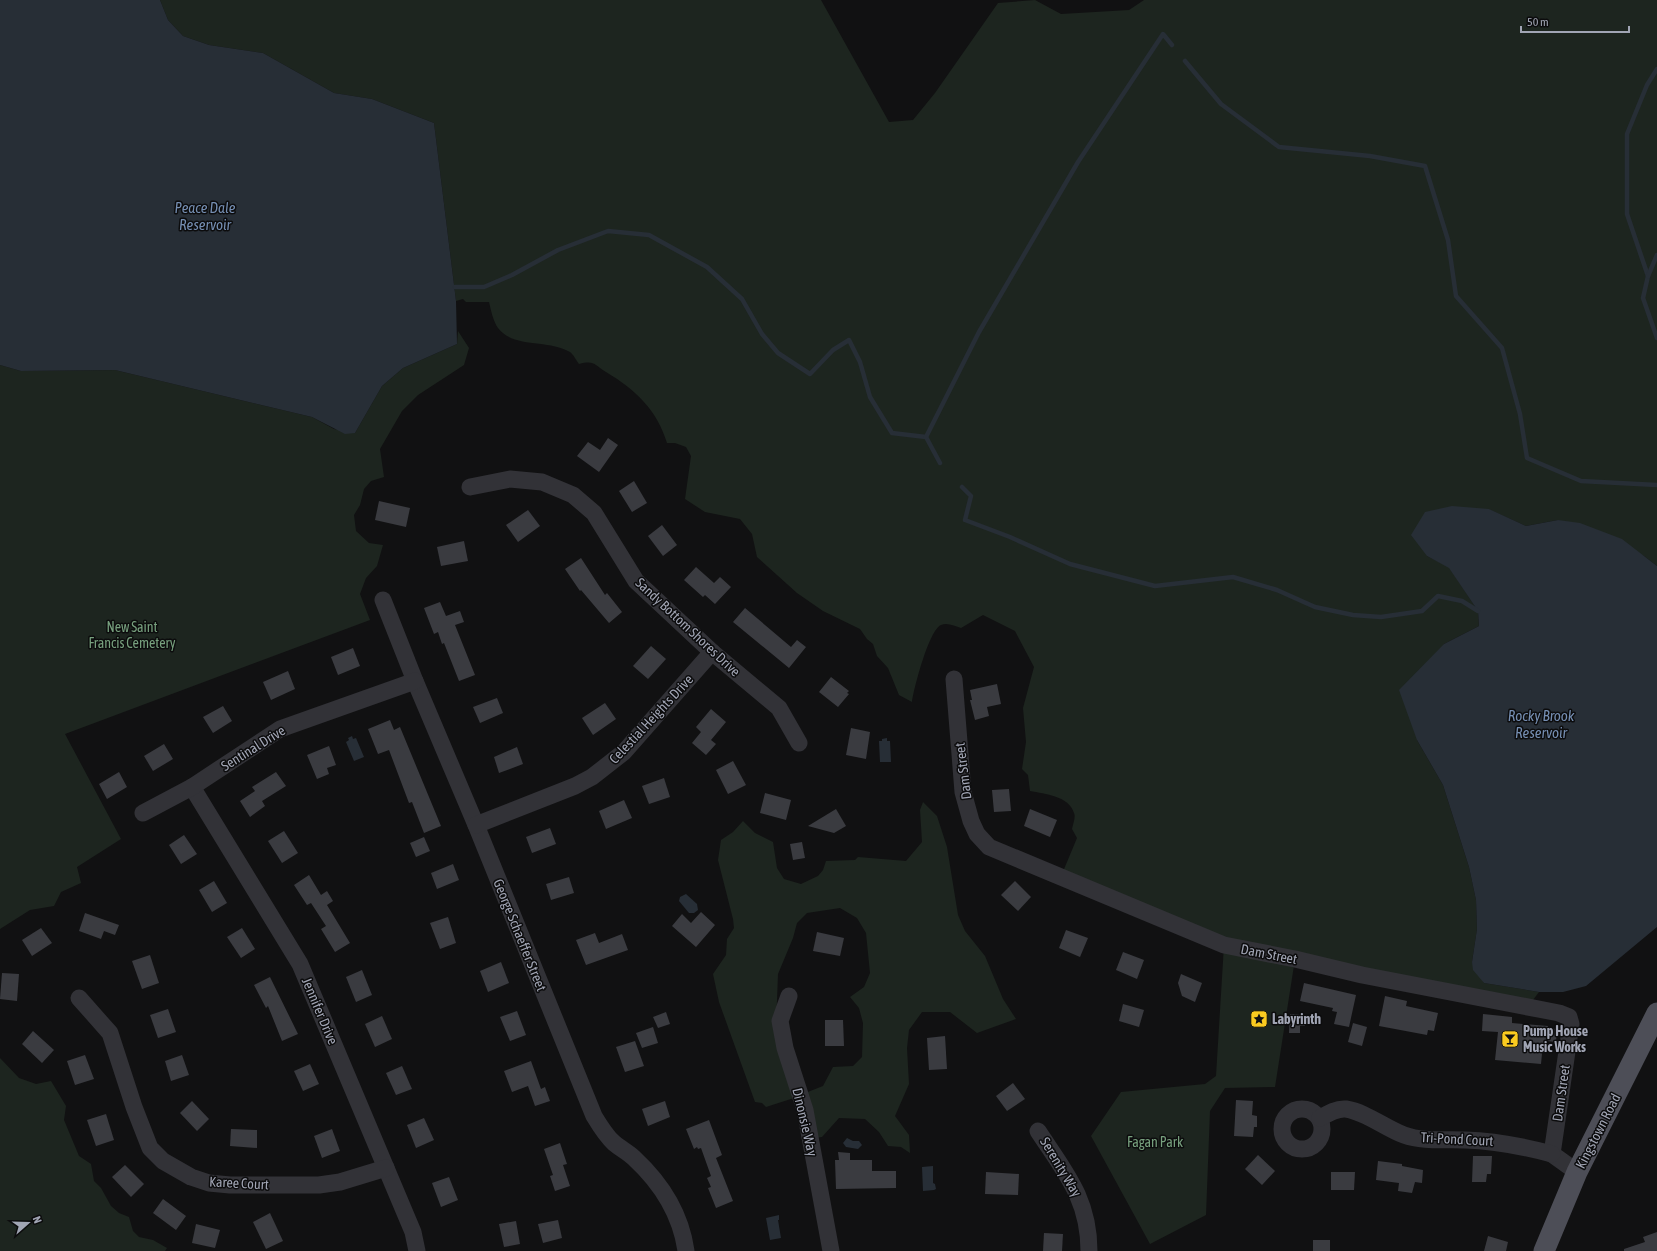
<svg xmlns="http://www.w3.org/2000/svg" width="1657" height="1251" viewBox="0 0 1657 1251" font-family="'Asap Condensed',sans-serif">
<rect width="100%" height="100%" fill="#111112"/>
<g fill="#1d251f" fill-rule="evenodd">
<path d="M160 0H821L889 122 913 120 935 93 998 3 1035 0 1061 14 1129 10 1144 0H1657V566L1644 556 1558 520 1526 526 1488 509 1427 556 1449 567 1478 611 1479 626 1444 644 1417 740 1443 785 1469 867 1476 900 1477 929 1472 962 1484 983 1539 992 1533 1000 1295 959 1275 1087 1225 1088 1210 1111 1206 1215 1150 1244 1091 1136 1121 1092 1205 1084 1216 1076 1224 945 1062 874 1077 838 1072 829C1073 824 1076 817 1074 813 1069 796 1045 794 1030 791L1028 775 1022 769 1026 742 1023 708 1034 667 1015 631 983 615 961 628C955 626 947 622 941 625 929 630 914 688 912 702L899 695 888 668 877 656 873 644 867 639 860 629 823 611 797 593 757 557 752 534 740 519 705 512 685 499 691 456 686 447 675 443H667C657 410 636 390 606 372 594 365 595 360 579 364 576 360 573 354 570 352 548 339 514 349 498 328 493 321 491 310 489 302H466L463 299 456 301 434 123 372 99 334 93 263 53 209 45 183 36 168 20Z"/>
<path d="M458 331 469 348 464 365 418 395 402 411 380 449 384 477 371 481 364 489 360 505 354 515 356 531 369 543 383 545 377 566 366 578 360 594 370 620 65 734 121 839 77 867 81 883 61 892 54 906 30 910 0 929V365L21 371 115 370 312 417 334 429 355 433 382 386 403 368 457 344Z"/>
<path d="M923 802 937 816 947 847 958 915 965 931 985 956 1003 999 1016 1019 977 1033 950 1012H922L909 1030 907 1048 909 1084 895 1116 909 1135 910 1153 901 1147 888 1146 879 1132 865 1119 839 1118 822 1137 807 1139 794 1098 766 1107 762 1103 755 1102 719 1002 713 974 726 955 727 939 734 928 733 919 718 860 721 840 733 832 743 821 755 833 773 842 777 868 784 879 801 884 818 876 823 870 826 861 855 860 858 857 906 861 922 842 920 810ZM840 908 857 918 866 933 870 973 864 987 850 997 859 1008 863 1023 862 1057 853 1066 833 1067 823 1086 795 1097 776 1027 778 974 793 938 797 923 807 913Z"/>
<path d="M0 1058 19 1078 36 1084 51 1081 66 1106 64 1120 79 1156 91 1164 94 1181 101 1188 111 1206 119 1213 129 1217 133 1231 139 1237 153 1240 167 1248 165 1251H0Z"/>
</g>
<g fill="#272e36">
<path d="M0 0H160L168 20 183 36 209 45 263 53 334 93 372 99 434 123 456 301 457 344 403 368 382 386 355 433 345 434 312 417 115 370 21 371 0 365Z"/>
<path d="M1452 506 1489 509 1526 526 1558 520 1580 523 1622 539 1657 566V927L1586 986 1563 992H1539L1484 983 1473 970 1472 962 1477 929 1476 900 1469 867 1443 785 1417 740 1399 690 1444 644 1479 626 1478 611 1449 568 1427 556 1411 535 1425 512Z"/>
<path d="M352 736 353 739 356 738 364 757 354 761 346 742 349 740 348 738Z"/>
<path d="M887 738V741H890L891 762H880L879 741H882V739Z"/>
<path d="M686 894 697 904 698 910 694 913H689L679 901 680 897Z"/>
<path d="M847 1138 853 1141H859L862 1145 858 1149 846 1147 843 1143Z"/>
<path d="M933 1166V1183L935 1184 936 1189 934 1190 923 1191 922 1167Z"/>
<path d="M779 1215V1220H778L781 1238 770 1240 766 1218Z"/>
</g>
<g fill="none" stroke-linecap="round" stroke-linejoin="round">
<g stroke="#272e36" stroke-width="4.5">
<path d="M1185 61 1221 104 1279 147 1370 156 1425 166 1448 240 1456 296 1502 348 1520 414 1527 458 1581 481 1657 485"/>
<path d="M1657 69 1647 85 1627 134V214L1648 276 1643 298 1657 338"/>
<path d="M1648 276 1657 255"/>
<path d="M455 287H484L512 275 558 250 608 231 649 235 707 267 742 299 762 334 778 353 810 374 833 350 849 340 860 362 870 397 892 433 926 437 940 463"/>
<path d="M926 437 979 332 1078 162 1163 34 1172 45"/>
<path d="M962 487 971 496 965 520 1010 537 1070 564 1155 586 1233 577 1277 590 1315 607 1353 615 1381 617 1422 611 1438 596 1462 601 1478 611"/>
</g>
</g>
<g fill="#3a3b40">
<path d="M608 438 618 445 599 472 577 456 588 442 600 450Z"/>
<path d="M634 481 647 503 632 512 619 491Z"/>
<path d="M379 501 410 508 406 527 375 520Z"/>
<path d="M528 510 540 526 518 542 506 525Z"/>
<path d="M662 525 677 545 663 556 648 536Z"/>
<path d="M464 541 468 561 441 566 437 547Z"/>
<path d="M581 558 605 595 607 593 622 612 609 623 581 590 580 591 565 569Z"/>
<path d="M696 567 714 583 720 577 731 587 715 604 705 595 703 597 684 580Z"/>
<path d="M440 602 446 616 460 611 464 622 455 625 475 675 459 681 444 643 442 644 438 632 434 634 424 608Z"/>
<path d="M745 608 791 647 797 640 806 647 789 668 733 622Z"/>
<path d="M651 646 666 659 648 679 633 666Z"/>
<path d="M353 648 360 666 338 675 331 657Z"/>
<path d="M288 671 295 689 271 700 263 682Z"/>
<path d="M831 677 849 691 847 693 849 694 838 707 819 692Z"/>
<path d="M997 684 1001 704 987 707 989 716 975 720 970 700H972L970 690Z"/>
<path d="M497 698 503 713 480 723 473 707Z"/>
<path d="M605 703 616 719 593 735 582 718Z"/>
<path d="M223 706 232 721 213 733 203 717Z"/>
<path d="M711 709 726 722 711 740 716 744 706 755 692 743 701 732 696 727Z"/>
<path d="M390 720 394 730 400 727 441 826 424 833 412 802 409 803 389 750 378 754 368 729Z"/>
<path d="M851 728 870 732 866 759 846 755Z"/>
<path d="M164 744 173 759 153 771 144 756Z"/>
<path d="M329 746 336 765 327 768 329 774 317 779 307 755Z"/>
<path d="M517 747 523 764 499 773 494 757Z"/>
<path d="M733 761 746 785 728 794 716 770Z"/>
<path d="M119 772 127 787 107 799 99 784Z"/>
<path d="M276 772 286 786 262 801 265 806 250 817 240 801 255 791 252 787Z"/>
<path d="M664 778 670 797 649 804 642 786Z"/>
<path d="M1009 789 1011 811 994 812 992 790Z"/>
<path d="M765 793 791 800 786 820 760 813Z"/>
<path d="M624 800 632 818 606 829 599 811Z"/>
<path d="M836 809 846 826 834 833 808 826Z"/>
<path d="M1030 809 1057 820 1050 837 1024 826Z"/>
<path d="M550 828 556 844 532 853 526 837Z"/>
<path d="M284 831 298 853 282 863 268 841Z"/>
<path d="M184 835 197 854 181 864 169 845Z"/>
<path d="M424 837 430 851 416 857 410 843Z"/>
<path d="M802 842 805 858 793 860 790 844Z"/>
<path d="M453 864 459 880 437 889 431 873Z"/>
<path d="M309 875 321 895 327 891 333 901 327 905 350 943 335 952 321 929 326 926 311 903 307 905 294 885Z"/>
<path d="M569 877 574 893 551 900 546 884Z"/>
<path d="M214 881 227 903 212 912 199 890Z"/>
<path d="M1015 881 1031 897 1018 911 1001 895Z"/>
<path d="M701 912 715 925 696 947 672 926 682 914 691 923Z"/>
<path d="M85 913 119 925 115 935 104 931 101 939 79 931Z"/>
<path d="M448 917 456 943 440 949 430 923Z"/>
<path d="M41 928 52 943 32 956 22 940Z"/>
<path d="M242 928 255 949 241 958 227 937Z"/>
<path d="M1066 930 1088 938 1080 957 1059 948Z"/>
<path d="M817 932 844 938 840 956 813 951Z"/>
<path d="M595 933 599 943 622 934 628 950 586 965 576 940Z"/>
<path d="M1123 952 1144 960 1137 979 1116 970Z"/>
<path d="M150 955 159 983 142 989 132 961Z"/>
<path d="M501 962 509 983 488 992 480 971Z"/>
<path d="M362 970 372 995 356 1002 346 977Z"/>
<path d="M2 973 19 974 17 1001 0 999Z"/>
<path d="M1181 974 1202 983 1195 1002 1182 996 1178 983Z"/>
<path d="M270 977 298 1034 282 1041 268 1006 266 1008 254 985Z"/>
<path d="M1304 983 1356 995 1349 1027 1334 1024 1337 1012 1332 1011 1333 1008 1300 1001Z"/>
<path d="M1385 996 1407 1001 1406 1006 1438 1013 1434 1031 1428 1030 1427 1035 1379 1026Z"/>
<path d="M1123 1004 1144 1010 1139 1027 1119 1021Z"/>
<path d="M168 1009 176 1032 158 1038 150 1015Z"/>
<path d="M517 1011 526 1035 510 1041 500 1017Z"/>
<path d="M666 1012 670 1024 658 1028 653 1017Z"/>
<path d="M1290 1014 1305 1015V1026H1300V1033H1289Z"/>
<path d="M1483 1014 1512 1017V1023L1548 1026V1028L1557 1029 1556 1042 1547 1041V1044H1543L1541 1064 1495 1060 1498 1032 1482 1031Z"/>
<path d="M382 1016 392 1039 375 1047 365 1024Z"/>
<path d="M825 1020H843L844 1046H825Z"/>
<path d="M1353 1023 1367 1027 1362 1046 1348 1042Z"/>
<path d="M653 1027 658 1043 642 1048 636 1033Z"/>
<path d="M33 1031 54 1050 42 1063 22 1044Z"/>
<path d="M945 1036 947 1069 929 1070 927 1038Z"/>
<path d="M635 1041 644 1066 625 1072 616 1047Z"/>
<path d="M85 1055 94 1079 75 1085 67 1061Z"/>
<path d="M182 1055 189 1075 171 1081 165 1061Z"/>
<path d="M531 1061 541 1089 545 1087 550 1101 535 1106 528 1086 512 1092 504 1071Z"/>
<path d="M310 1064 319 1084 303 1091 294 1071Z"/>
<path d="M402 1066 412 1089 396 1095 386 1073Z"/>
<path d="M1013 1083 1025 1099 1007 1111 996 1096Z"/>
<path d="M1236 1100 1253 1101 1252 1115 1257 1116V1127H1254L1253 1137 1234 1136Z"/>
<path d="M192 1101 209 1119 197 1131 180 1113Z"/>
<path d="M665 1101 670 1117 648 1126 642 1109Z"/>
<path d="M106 1114 114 1140 96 1146 87 1120Z"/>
<path d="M424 1118 434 1140 416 1148 407 1125Z"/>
<path d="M709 1120 722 1155 716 1158 733 1201 716 1208 708 1188 711 1187 707 1178 711 1176 701 1148 698 1149 697 1147 694 1149 686 1129Z"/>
<path d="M231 1129 257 1130V1148L230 1146Z"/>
<path d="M332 1129 340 1151 322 1158 314 1136Z"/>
<path d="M560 1143 567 1164 563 1165 570 1186 555 1191 550 1176 553 1175 544 1149Z"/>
<path d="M838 1152 850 1153V1160H872V1171H896V1188L836 1189 835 1160H839Z"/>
<path d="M1258 1155 1275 1171 1262 1185 1245 1169Z"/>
<path d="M1473 1156H1492L1491 1174H1487L1486 1182H1472Z"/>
<path d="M1378 1161 1402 1164V1166L1423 1170 1422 1183 1415 1182 1412 1193 1398 1191 1399 1183 1376 1180Z"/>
<path d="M125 1165 144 1184 131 1197 112 1177Z"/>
<path d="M986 1172 1019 1174 1018 1195 985 1194Z"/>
<path d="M1331 1172H1355L1354 1190H1331Z"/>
<path d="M449 1177 458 1200 441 1207 432 1183Z"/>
<path d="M163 1199 186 1216 176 1230 153 1213Z"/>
<path d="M270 1213 283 1241 266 1249 253 1222Z"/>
<path d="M558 1220 562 1238 543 1243 538 1224Z"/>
<path d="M516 1221 520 1244 504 1247 499 1224Z"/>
<path d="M196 1224 220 1230 215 1248 192 1243Z"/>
<path d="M1657 1232V1251H1624V1249L1645 1242 1643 1237Z"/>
<path d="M1044 1233 1063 1234 1062 1251H1043Z"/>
<path d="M1488 1236 1508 1242 1506 1251H1484Z"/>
<rect x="1313" y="1240" width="17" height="11"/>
</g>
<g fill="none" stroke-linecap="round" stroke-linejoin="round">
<g stroke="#323237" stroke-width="17">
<path d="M470 487 510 479 542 482 573 495 594 513 636 581 712 652 779 708 799 743"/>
<path d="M383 600 415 681 476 825 594 1116C600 1126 606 1136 614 1143 621 1149 628 1152 634 1158 661 1183 681 1215 686 1251"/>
<path d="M954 679 963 792 971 821 977 834 989 847 1224 945 1295 959 1362 975 1559 1013 1569 1017 1571 1024 1552 1154 1577 1172"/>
<path d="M192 787 300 964 413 1232 417 1251"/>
<path d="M143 813 192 787 280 729 415 681"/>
<path d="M476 825 575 786 592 777 624 752 712 652"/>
<path d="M789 996 780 1021 785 1048 805 1110 831 1251"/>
<path d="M79 998 110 1033 134 1107 150 1148 163 1161 191 1177 209 1183 230 1185H319L340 1182 386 1168"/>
<circle cx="1302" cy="1129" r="20"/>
<path d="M1320 1118C1327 1114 1337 1108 1346 1109 1366 1112 1385 1128 1404 1135 1423 1142 1445 1139 1465 1140 1496 1141 1522 1146 1552 1154"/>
<path d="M1038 1131C1065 1172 1089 1199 1089 1251"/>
</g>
<path stroke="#4d4e57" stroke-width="21" d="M1544 1251 1577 1172 1657 1013"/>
</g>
<defs>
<symbol id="sight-square" viewBox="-11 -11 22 22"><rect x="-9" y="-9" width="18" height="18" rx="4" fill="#fbcb20" stroke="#0c0c0d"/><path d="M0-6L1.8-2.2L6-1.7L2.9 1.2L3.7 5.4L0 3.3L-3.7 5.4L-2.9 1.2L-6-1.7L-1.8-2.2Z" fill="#111"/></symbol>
<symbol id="bar-square" viewBox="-11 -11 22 22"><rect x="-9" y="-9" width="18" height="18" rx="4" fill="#fbcb20" stroke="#0c0c0d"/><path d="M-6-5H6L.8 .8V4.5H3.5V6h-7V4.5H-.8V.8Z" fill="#111"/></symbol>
</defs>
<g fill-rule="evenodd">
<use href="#sight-square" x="1249" y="1009" width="20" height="20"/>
<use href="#bar-square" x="1500" y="1029" width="20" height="20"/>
</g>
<g text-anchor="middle" stroke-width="3" stroke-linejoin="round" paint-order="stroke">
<g font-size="14" fill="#77a07e" stroke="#0c0c0d">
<text x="132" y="632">New Saint<tspan x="132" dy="16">Francis Cemetery</tspan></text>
<text x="1155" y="1147">Fagan Park</text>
</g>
<g font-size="14" fill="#a1a5b4" stroke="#0c0c0d">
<text transform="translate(688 627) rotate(43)" y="5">Sandy Bottom Shores Drive</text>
<text transform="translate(651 719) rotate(-47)" y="5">Celestial Heights Drive</text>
<text transform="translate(253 748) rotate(-32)" y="5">Sentinal Drive</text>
<text transform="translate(963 771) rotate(-97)" y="5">Dam Street</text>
<text transform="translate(520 935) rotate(68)" y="5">George Schaeffer Street</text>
<text transform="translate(1269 954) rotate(11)" y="5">Dam Street</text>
<text transform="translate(320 1011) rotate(67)" y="5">Jennifer Drive</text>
<text transform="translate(1561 1093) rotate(-82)" y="5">Dam Street</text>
<text transform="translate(805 1122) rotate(77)" y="5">Dinonsie Way</text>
<text transform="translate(1598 1131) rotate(-63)" y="5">Kingstown Road</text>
<text transform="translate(1457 1139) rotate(3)" y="5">Tri-Pond Court</text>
<text transform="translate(1061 1167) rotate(59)" y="5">Serenity Way</text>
<text transform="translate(239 1183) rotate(3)" y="5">Karee Court</text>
</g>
<g font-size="14" font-weight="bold" fill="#a1a5b4" stroke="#0c0c0d" text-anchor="start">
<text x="1272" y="1024">Labyrinth</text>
<text x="1523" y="1036">Pump House<tspan x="1523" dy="16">Music Works</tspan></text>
</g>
<g font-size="15" font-style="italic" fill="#758eb2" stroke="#0c0c0d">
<text x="205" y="213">Peace Dale<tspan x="205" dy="17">Reservoir</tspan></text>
<text x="1541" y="721">Rocky Brook<tspan x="1541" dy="17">Reservoir</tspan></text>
</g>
</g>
<g transform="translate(28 1223) rotate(70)" stroke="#0c0c0d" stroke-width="3" paint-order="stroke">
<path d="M0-3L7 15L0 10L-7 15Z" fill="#a1a5b4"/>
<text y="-6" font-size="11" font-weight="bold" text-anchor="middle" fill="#a1a5b4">N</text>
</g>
<path d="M1521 26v6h108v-6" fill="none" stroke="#a1a5b4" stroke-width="2"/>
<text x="1527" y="26" font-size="12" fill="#a1a5b4" stroke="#0c0c0d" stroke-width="3" paint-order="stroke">50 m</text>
</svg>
